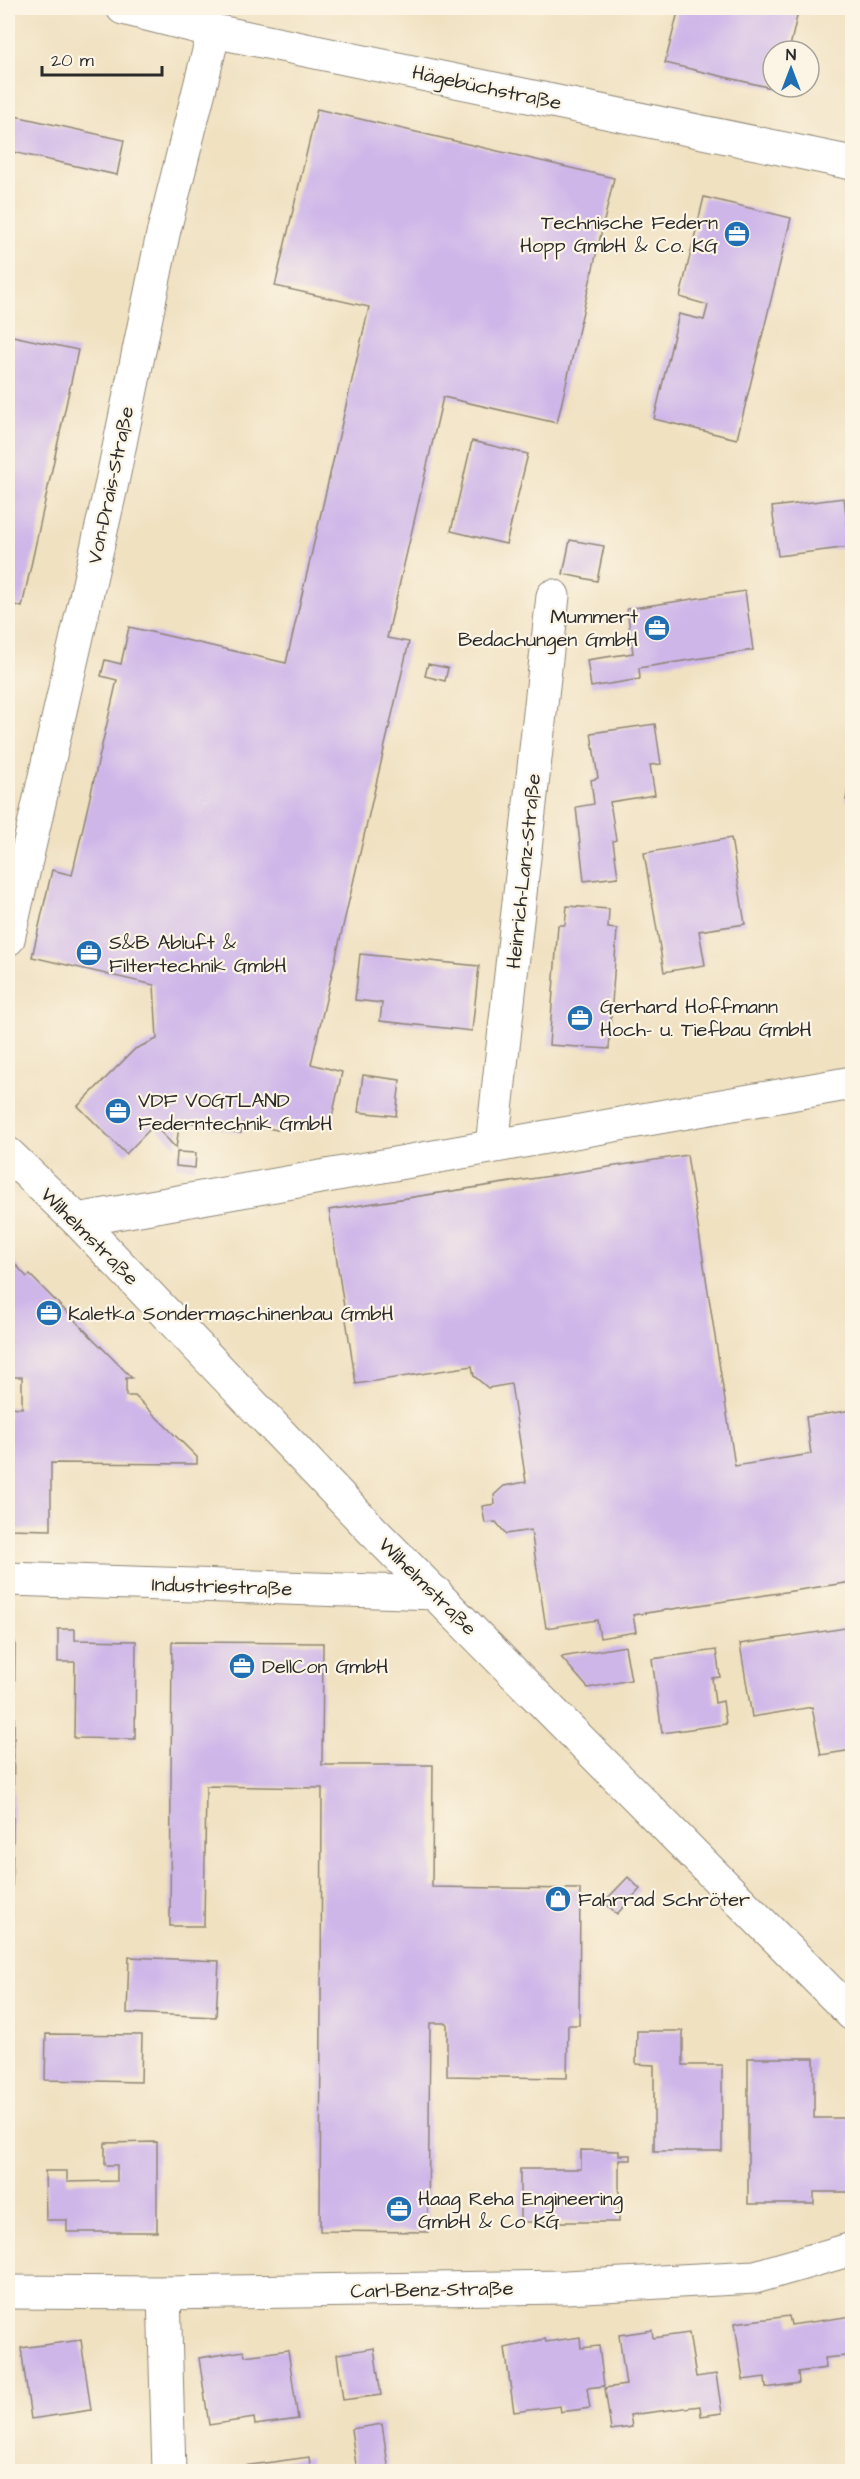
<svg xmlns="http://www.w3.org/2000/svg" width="860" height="2479" viewBox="0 0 860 2479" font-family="'Architects Daughter',sans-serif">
<rect width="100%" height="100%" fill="#fcf5e5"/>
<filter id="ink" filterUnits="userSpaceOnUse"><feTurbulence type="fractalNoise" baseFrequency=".0167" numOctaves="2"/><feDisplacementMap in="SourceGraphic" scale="12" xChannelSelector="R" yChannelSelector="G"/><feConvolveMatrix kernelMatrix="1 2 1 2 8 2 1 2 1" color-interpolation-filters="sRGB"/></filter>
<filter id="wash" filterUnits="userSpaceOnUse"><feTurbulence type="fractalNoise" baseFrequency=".008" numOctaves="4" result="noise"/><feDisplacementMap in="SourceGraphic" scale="24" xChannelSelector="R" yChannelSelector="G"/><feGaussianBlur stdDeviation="1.35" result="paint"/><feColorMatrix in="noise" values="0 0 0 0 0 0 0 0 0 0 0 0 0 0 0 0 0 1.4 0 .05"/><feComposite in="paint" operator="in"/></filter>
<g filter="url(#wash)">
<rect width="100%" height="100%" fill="#f0e1c1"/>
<g id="blocks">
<g fill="#ceb6e9">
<path d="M679 8H799L789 51H773V87H781L780 90 665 63Z"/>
<path d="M317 109 614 178 557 423 443 397 387 638 409 642 311 1064 342 1072 331 1122 277 1130 243 1123 241 1133 180 1120 176 1148 154 1125 126 1154 78 1106 135 1049 157 1039 154 985 32 957 52 870 72 875 117 680 101 676 105 660 121 664 129 627 286 663 369 307 275 286Z"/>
<path d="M15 116 124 140 117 175 8 151Z"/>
<path d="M704 197 791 218 737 439 654 419 679 314 704 320 708 305 680 297Z"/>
<path d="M8 335 78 350 22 607 8 603Z"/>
<path d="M472 441 528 454 506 544 451 531Z"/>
<path d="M844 498 850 547 778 556 772 507Z"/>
<path d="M570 540 604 546 597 581 563 574Z"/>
<path d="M745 591 753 650 639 668 640 679 591 687 587 660 633 653 627 609Z"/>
<path d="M428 664 448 668 445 681 425 676Z"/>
<path d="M655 724 661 764 650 765 655 795 610 802 616 840 613 841 618 877 584 881 576 807 594 804 591 780 598 778 591 733Z"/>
<path d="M851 773 852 799 846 800Z"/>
<path d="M731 838 745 924 699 931 705 965 664 972 644 853Z"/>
<path d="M567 906 609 909 608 928 617 929 609 1049 549 1045 558 925H565Z"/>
<path d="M360 954 479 966 472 1031 380 1021 382 1003 355 1000Z"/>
<path d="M363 1075 400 1080 396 1116 358 1112Z"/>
<path d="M177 1152 196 1153 195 1168 176 1166Z"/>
<path d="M687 1155 735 1466 811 1454 806 1417 852 1410V1582L633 1615 636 1632 600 1638 597 1620 546 1628 531 1530 506 1534 496 1522 485 1523 482 1506 495 1504 494 1495 504 1486 526 1482 511 1384 488 1388 474 1376 472 1366 356 1384 329 1210Z"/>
<path d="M8 1256 27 1277 30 1275 132 1378H126V1396H135L197 1457V1464L51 1463V1530L8 1529V1407L22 1408V1377H8Z"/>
<path d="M852 1627V1750L821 1755 812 1707 752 1717 740 1644Z"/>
<path d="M58 1629H75V1640L136 1641 135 1739 74 1738 75 1662H58Z"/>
<path d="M8 1642H15L12 1914H8Z"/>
<path d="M172 1642 323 1643 322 1765H433L432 1887 580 1889 579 2025H568L567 2078 447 2076V2023H430L428 2232 320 2231 322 1788 206 1786 204 1926H170Z"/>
<path d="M625 1646 631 1680 588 1688 561 1657Z"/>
<path d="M716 1650 720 1677 712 1678 715 1703 723 1701 726 1724 662 1733 652 1659Z"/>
<path d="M628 1877 640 1889 617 1914 604 1902Z"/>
<path d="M129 1957 219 1961 216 2017 127 2013Z"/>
<path d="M637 2031H683V2065H722V2151H654V2065L636 2064Z"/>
<path d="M46 2034 142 2035 141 2082 45 2080Z"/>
<path d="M748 2058H814V2118H852V2192H814V2204H748Z"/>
<path d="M157 2142V2232H67V2220H46L45 2171H67V2182L117 2181V2165H105V2143Z"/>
<path d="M581 2150 619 2151V2155H631V2160H619V2222H520V2169H581Z"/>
<path d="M789 2316 791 2325 852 2316V2385H850L846 2356 825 2358 826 2368 798 2372 799 2383 766 2388 765 2377 743 2380 735 2323Z"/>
<path d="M652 2330 653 2338 689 2333 696 2377 716 2374 722 2413 701 2416 700 2406 630 2415 632 2427 611 2430 605 2388 626 2385 619 2335Z"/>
<path d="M580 2337 581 2348 599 2346 604 2386 587 2388 590 2408 561 2412 560 2406 514 2412 505 2348 545 2339 546 2342Z"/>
<path d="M81 2340 91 2410 31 2419 21 2348Z"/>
<path d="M374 2348 381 2395 343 2400 337 2354Z"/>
<path d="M288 2350 298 2419 255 2425 254 2418 209 2425 199 2358 244 2351 245 2356Z"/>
<path d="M382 2424 389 2472H357L351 2429Z"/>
<path d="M309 2457 311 2472H214V2470Z"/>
</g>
</g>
</g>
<g filter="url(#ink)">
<use href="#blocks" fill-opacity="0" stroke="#8e8676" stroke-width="1.5"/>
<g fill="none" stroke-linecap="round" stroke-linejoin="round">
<defs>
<g id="minor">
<path d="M123 8 214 31 852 163"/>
<path d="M8 939 111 487 163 234 214 31"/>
<path d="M492 1146 553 596"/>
<path d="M8 1154 77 1220 372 1530 852 2014"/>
<path d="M77 1220 852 1083"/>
<path d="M8 1579 436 1593"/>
<path d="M8 2292 164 2293 566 2287 755 2277 852 2249"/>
<path d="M164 2293 169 2472"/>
</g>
</defs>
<use href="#minor" stroke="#8e8676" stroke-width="35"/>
<use href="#minor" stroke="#fff" stroke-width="33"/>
</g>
</g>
<defs>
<symbol id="office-disc" viewBox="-11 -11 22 22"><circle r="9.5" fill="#1f6fb2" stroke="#fcf5e5"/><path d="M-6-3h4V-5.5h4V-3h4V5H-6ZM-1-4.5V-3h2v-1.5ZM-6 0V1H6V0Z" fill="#fff"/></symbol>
<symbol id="shop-disc" viewBox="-11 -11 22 22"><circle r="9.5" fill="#1f6fb2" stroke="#fcf5e5"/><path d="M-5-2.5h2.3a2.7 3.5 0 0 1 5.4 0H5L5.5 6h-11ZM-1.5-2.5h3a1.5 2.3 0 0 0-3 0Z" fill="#fff"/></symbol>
</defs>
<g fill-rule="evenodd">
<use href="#office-disc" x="722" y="219" width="30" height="30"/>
<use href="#office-disc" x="642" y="613" width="30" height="30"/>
<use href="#office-disc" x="74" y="938" width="30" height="30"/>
<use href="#office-disc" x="565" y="1003" width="30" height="30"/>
<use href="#office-disc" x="103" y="1096" width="30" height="30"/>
<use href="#office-disc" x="34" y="1298" width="30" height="30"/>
<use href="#office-disc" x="227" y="1651" width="30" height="30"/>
<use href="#shop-disc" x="543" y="1884" width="30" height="30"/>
<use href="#office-disc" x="384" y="2194" width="30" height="30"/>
</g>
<g text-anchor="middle" stroke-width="4.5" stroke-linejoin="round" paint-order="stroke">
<g font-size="20" fill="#2b2b2b" stroke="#fcf5e5">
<text transform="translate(487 87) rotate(12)" y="7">Hägebüchstraße</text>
<text transform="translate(110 485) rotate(-78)" y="7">Von-Drais-Straße</text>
<text transform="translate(523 871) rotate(-84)" y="7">Heinrich-Lanz-Straße</text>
<text transform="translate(90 1236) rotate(45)" y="7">Wilhelmstraße</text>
<text transform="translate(222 1586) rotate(2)" y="7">Industriestraße</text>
<text transform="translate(428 1586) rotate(45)" y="7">Wilhelmstraße</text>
<text transform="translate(432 2289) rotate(-1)" y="7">Carl-Benz-Straße</text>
</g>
<g font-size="20" fill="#2b2b2b" stroke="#fcf5e5" text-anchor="start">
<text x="718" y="229" text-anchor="end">Technische Federn<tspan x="718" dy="23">Hopp GmbH &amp; Co. KG</tspan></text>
<text x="638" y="623" text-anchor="end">Mummert<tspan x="638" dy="23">Bedachungen GmbH</tspan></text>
<text x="109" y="949">S&amp;B Abluft &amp;<tspan x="109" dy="23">Filtertechnik GmbH</tspan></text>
<text x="600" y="1013">Gerhard Hoffmann<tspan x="600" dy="23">Hoch- u. Tiefbau GmbH</tspan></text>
<text x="138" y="1107">VDF VOGTLAND<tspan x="138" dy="23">Federntechnik GmbH</tspan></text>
<text x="68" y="1320">Kaletka Sondermaschinenbau GmbH</text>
<text x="262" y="1673">DellCon GmbH</text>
<text x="578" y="1906">Fahrrad Schröter</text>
<text x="418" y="2205">Haag Reha Engineering<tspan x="418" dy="23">GmbH &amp; Co KG</tspan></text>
</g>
</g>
<rect width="860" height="2479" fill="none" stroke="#fcf5e5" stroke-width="30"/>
<g transform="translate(791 69)"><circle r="28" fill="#fcf5e5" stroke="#a8a49b" stroke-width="1.5"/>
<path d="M0-4.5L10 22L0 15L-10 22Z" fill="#1f6fb2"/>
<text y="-9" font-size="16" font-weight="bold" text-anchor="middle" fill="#2b2b2b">N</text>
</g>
<path d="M42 66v9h120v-9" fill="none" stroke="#2b2b2b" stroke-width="3"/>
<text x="51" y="66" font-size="18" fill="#2b2b2b" stroke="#fcf5e5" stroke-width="4.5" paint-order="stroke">20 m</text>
</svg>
